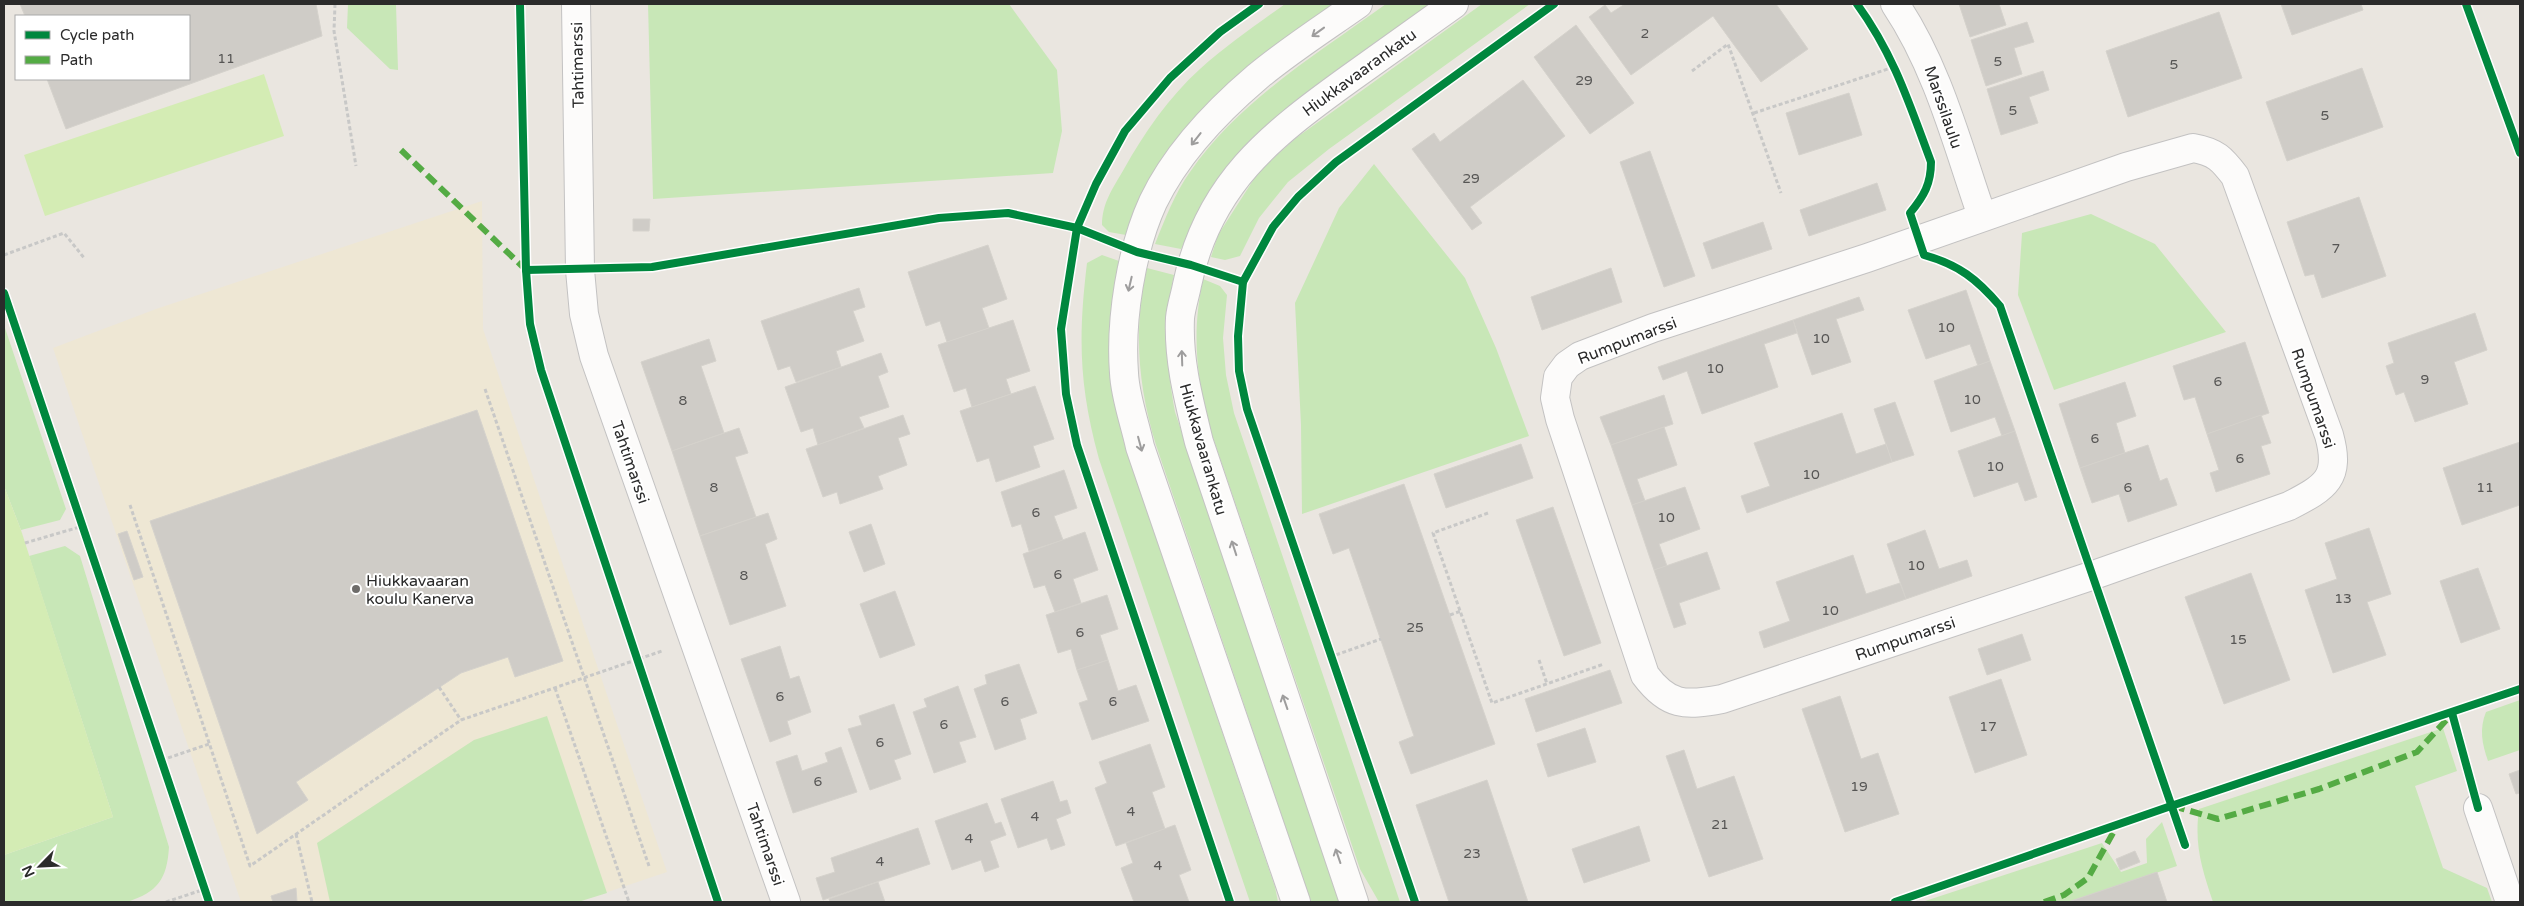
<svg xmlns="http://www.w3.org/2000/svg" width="2524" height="906" viewBox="0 0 2524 906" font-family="'Varela Round',sans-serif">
<rect width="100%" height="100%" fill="#eae6e0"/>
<path fill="#eee7d4" d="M482 201 483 329 667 872 578 902H241L53 348 156 309Z"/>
<g fill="#c8e7b7">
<path d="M348 4H396L398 70 390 69 347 28Z"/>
<path d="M648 4H1009L1057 70 1062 131 1053 173 653 199Z"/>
<path d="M1285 4H1336C1287 39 1235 72 1195 117 1164 151 1144 193 1126 235L1109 232 1102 225C1102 203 1113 188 1124 169 1144 133 1169 97 1200 69 1227 45 1256 25 1285 4Z"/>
<path d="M1386 4H1431L1280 114 1238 153 1211 189 1181 249 1155 244C1165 219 1175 193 1190 172 1240 100 1317 54 1386 4Z"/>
<path d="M1482 4H1530L1329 149 1288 182 1259 218 1240 256 1225 260 1211 257 1218 235 1259 171 1296 138Z"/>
<path d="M1374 164 1465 278 1496 348 1529 436 1302 514 1301 425 1295 303 1339 208Z"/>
<path d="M2091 214 2155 244 2226 332 2054 390 2018 295 2022 233Z"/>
<path d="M1102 255 1119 261C1104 334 1108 379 1126 450L1275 887 1278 902H1250L1099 459C1079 386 1078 338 1087 263Z"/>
<path d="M1147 268 1174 275C1163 324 1166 362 1175 412L1340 902H1311L1156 445C1138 386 1133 329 1147 268Z"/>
<path d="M1203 279 1220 286 1227 295 1223 338 1226 375 1234 413 1400 902H1379L1360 869 1208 423C1196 372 1192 331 1203 279Z"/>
<path d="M4 325 66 509 60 520 21 530 4 486Z"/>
<path d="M65 546 80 556 169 847C167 879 158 892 127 902H4V855L113 817 29 556Z"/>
<path d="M2520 700V750L2488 761C2482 744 2479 729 2486 712Z"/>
<path d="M547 716 607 893 578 902H330L317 843 474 740Z"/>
<path d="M2443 728 2457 771 2415 786 2443 868 2487 888 2492 902H2213C2202 869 2194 845 2199 809Z"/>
<path d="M2162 822 2177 866 2068 902H1922L2102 843 2121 872 2147 863 2146 839Z"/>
</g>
<g fill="#d4ecb4">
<path d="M264 74 284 136 45 216 24 155Z"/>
<path d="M4 486 21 530 113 817 4 855Z"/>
</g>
<g fill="#cfccc7" stroke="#d5d2cc">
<path d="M20 4H316L322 36 66 129 47 79H189V16H25Z"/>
<path d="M1625 4H1776L1808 49 1761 82 1713 16 1631 75 1589 17 1605 5 1611 13Z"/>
<path d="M1959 4H1999L2006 25 1970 37Z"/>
<path d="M2281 4H2361L2363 10 2292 35Z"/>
<path d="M2219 12 2242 78 2128 117 2106 51Z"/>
<path d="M2027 22 2034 42 2014 48 2022 74 1986 86 1971 40Z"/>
<path d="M1576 25 1634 103 1590 134 1534 57Z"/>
<path d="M2362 68 2383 127 2287 161 2266 102Z"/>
<path d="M2043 71 2049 90 2029 97 2038 123 2001 135 1987 89Z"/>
<path d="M1523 80 1565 136 1470 207 1482 223 1472 230 1412 149 1434 133 1440 142Z"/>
<path d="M1849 93 1862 135 1799 155 1786 113Z"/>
<path d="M1650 151 1695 276 1664 287 1620 162Z"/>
<path d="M1877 183 1886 210 1809 236 1800 210Z"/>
<path d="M2359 197 2386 276 2322 298 2314 274 2305 276 2287 222Z"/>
<path d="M633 219H650L649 231H633Z"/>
<path d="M1763 222 1772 249 1712 269 1703 243Z"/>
<path d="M988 245 1007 299 982 308 989 328 947 342 940 321 926 326 908 272Z"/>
<path d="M1611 268 1622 302 1542 330 1531 297Z"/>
<path d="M859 288 865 307 853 311 864 341 836 351 841 367 796 382 790 366 778 370 761 321Z"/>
<path d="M1966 290 1990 361 1978 366 1970 344 1926 359 1908 310Z"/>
<path d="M1859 297 1864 310 1836 319 1851 362 1812 375 1793 320Z"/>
<path d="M2475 313 2487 350 2454 362 2468 404 2415 422 2404 392 2396 395 2386 366 2394 363 2388 343Z"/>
<path d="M1013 320 1030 371 1006 379 1011 394 972 407 966 388 954 392 938 345Z"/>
<path d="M1793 320 1797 333 1764 344 1778 387 1702 414 1687 371 1663 380 1658 367Z"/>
<path d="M709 339 716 361 701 366 724 433 672 451 641 362Z"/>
<path d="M2245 342 2269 413 2207 434 2195 397 2184 400 2173 366Z"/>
<path d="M881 353 888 372 878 376 889 407 859 417 864 428 818 445 813 428 801 432 785 387Z"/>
<path d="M1990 361 2015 431 2002 436 1995 417 1951 432 1934 381Z"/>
<path d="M2125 382 2136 416 2116 423 2125 453 2080 468 2059 404Z"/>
<path d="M1035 386 1054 439 1033 446 1040 467 996 482 989 458 977 462 960 411Z"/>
<path d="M1664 395 1673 424 1611 445 1600 417Z"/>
<path d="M1895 402 1914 455 1892 462 1874 409Z"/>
<path d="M477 410 563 661 515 677 508 657 461 673 296 782 308 800 257 834 150 521Z"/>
<path d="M1842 413 1856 454 1886 444 1892 462 1747 513 1741 496 1770 486 1754 443Z"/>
<path d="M903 415 910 434 898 438 907 465 878 476 883 489 840 504 837 492 823 497 806 449Z"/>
<path d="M2261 415 2271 443 2261 446 2270 474 2216 492 2210 473 2219 470 2207 434Z"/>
<path d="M1664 427 1677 465 1637 479 1645 501 1632 505 1611 445Z"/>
<path d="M739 428 748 453 735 457 756 517 700 536 672 451Z"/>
<path d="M2015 431 2037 497 2025 501 2018 482 1974 497 1958 451Z"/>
<path d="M2520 442V505L2462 525 2443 468Z"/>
<path d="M1521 444 1533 478 1446 508 1434 474Z"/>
<path d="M2148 445 2160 481 2167 478 2177 505 2128 522 2119 494 2092 503 2080 468Z"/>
<path d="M1064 470 1077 508 1054 516 1063 540 1029 551 1021 524 1012 527 1001 492Z"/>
<path d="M1404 484 1495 744 1411 774 1399 742 1414 736 1349 548 1333 554 1319 514Z"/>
<path d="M1685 487 1700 529 1659 544 1667 566 1654 570 1632 505Z"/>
<path d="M1553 507 1601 643 1564 656 1516 520Z"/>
<path d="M768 513 777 539 765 544 786 606 730 625 700 536Z"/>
<path d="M871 524 885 564 864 572 849 532Z"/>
<path d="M2369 528 2391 594 2367 602 2386 655 2333 673 2305 590 2337 579 2325 543Z"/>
<path d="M1925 530 1939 569 1967 560 1972 576 1906 599 1887 544Z"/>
<path d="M127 531 143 577 134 580 118 534Z"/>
<path d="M1085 532 1098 570 1073 579 1081 603 1055 612 1045 585 1034 588 1023 554Z"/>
<path d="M1707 552 1720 589 1679 603 1686 624 1674 628 1654 570Z"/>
<path d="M1853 555 1866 594 1900 583 1906 599 1764 648 1759 632 1790 621 1776 582Z"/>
<path d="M2478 568 2500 629 2461 643 2440 581Z"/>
<path d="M2251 573 2290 680 2224 704 2185 597Z"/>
<path d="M895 591 915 645 880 658 860 604Z"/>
<path d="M1107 595 1118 629 1100 635 1108 660 1077 670 1071 649 1058 653 1046 615Z"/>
<path d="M2022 634 2031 660 1987 675 1978 649Z"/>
<path d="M780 646 790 679 799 676 811 712 787 721 791 734 770 742 741 659Z"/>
<path d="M1108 660 1118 691 1136 685 1149 721 1092 740 1079 703 1088 700 1077 670Z"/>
<path d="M1019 664 1037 713 1020 719 1026 739 995 750 974 689 987 684 985 675Z"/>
<path d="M1610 670 1622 703 1536 732 1525 699Z"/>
<path d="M2001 679 2027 755 1975 773 1949 697Z"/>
<path d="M958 686 976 737 959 742 966 762 934 773 913 712 927 707 924 699Z"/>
<path d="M1840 696 1861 759 1878 753 1899 814 1845 832 1802 709Z"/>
<path d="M894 704 911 754 894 760 901 779 870 790 848 729 862 725 859 716Z"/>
<path d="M1585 728 1596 762 1548 777 1537 744Z"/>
<path d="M1150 744 1165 787 1152 792 1165 829 1116 846 1095 788 1107 783 1099 762Z"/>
<path d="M841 747 857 792 793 813 776 762 797 755 802 771 828 762 825 753Z"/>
<path d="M1684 750 1697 789 1734 776 1763 859 1709 877 1666 756Z"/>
<path d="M2520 770V793L2516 794 2509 774Z"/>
<path d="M1487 780 1528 902H1449L1416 805Z"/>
<path d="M1053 781 1060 802 1067 800 1071 813 1056 819 1065 845 1051 850 1047 838 1018 848 1001 799Z"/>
<path d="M987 803 995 824 1001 822 1006 835 990 841 999 867 985 872 981 860 952 870 935 821Z"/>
<path d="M1175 825 1191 870 1179 875 1189 902H1134L1121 868 1133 863 1126 843Z"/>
<path d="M1639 826 1650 861 1584 883 1572 849Z"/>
<path d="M918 828 930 864 823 900 816 878 835 872 831 858Z"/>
<path d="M2135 851 2140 862 2120 870 2116 859Z"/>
<path d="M2157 872 2167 902H2068Z"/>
<path d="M878 882 885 902H830L829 899Z"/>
<path d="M296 888 297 902H273L271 896Z"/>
</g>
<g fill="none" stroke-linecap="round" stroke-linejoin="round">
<defs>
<g id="street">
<path d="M576 4 580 270 584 314 594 356 786 902"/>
<path d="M1895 4C1938 68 1957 144 1982 216"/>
<path d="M2193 148C2216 152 2222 159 2235 176L2329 435C2341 478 2326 487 2289 506L2091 576 1722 699C1685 706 1668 706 1645 675L1560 419 1555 398 1558 377 1567 365 1580 356 1653 328 1867 258 2126 167Z"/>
<path d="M2478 808 2510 902"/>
</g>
<g id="secondary">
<path d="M1296 902 1140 447C1135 423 1125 397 1124 373 1120 320 1131 250 1153 202 1176 154 1217 111 1257 77 1288 51 1324 28 1358 4"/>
<path d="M1354 902 1199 442C1189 401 1178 361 1180 318 1181 307 1185 296 1187 285 1208 184 1270 136 1349 79 1384 54 1419 29 1454 4"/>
</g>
</defs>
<use href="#street" stroke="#c3c2c2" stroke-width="30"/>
<use href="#secondary" stroke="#c3c2c2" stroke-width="30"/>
<g stroke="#c8c8c7" stroke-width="3" stroke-dasharray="4 2.5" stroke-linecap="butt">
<path d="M335 4 334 31 356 166"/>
<path d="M1692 71 1728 44 1781 193"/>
<path d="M1754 113 1891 68"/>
<path d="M4 255 64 233 85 259"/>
<path d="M485 389 649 866"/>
<path d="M130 505 250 866 461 720 662 651"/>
<path d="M1488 513 1433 533 1492 703 1604 664"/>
<path d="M25 543 83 526"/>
<path d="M1450 615 1461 611"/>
<path d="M1330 657 1381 639"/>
<path d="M1539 660 1547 684"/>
<path d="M439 687 461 720"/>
<path d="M555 688 629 902"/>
<path d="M162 760 209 744"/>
<path d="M296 834 312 902"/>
<path d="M166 902 205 889"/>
</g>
<use href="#street" stroke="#fcfbfa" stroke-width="28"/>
<use href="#secondary" stroke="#fcfbfa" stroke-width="28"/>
<g stroke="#54ab44" stroke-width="6" stroke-dasharray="12 6" stroke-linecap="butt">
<path d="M401 150 526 270"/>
<path d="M2173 806 2218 819 2319 789 2417 752 2451 715"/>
<path d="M2044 902 2064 895 2088 878 2118 824"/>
</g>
<defs>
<g id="cycleway">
<path d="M520 4 526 270 530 324 541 370 718 902"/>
<path d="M1857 4C1894 55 1909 103 1931 162 1931 184 1924 196 1910 213L1924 255C1959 265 1977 279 2000 306L2185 845"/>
<path d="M2466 4 2520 153"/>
<path d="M526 270 652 267 939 218 1008 213 1077 228 1137 252 1191 265 1243 282"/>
<path d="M4 293 209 902"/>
<path d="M2452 713 2478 808"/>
<path d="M1230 902 1077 445 1066 394 1061 329 1077 228 1096 184 1125 131 1170 78 1220 32 1259 4"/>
<path d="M1415 902 1247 409 1239 371 1238 336 1243 282 1273 227 1298 197 1336 162 1554 4"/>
<path d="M1895 902 2171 806 2520 689"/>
</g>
</defs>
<use href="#cycleway" stroke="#fff" stroke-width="11"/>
<use href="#cycleway" stroke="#00873e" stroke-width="8"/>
</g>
<defs><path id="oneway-shaft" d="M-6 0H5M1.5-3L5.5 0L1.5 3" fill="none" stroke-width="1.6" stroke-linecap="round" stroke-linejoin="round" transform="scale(1.25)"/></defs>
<g stroke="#9e9d9d">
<use href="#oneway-shaft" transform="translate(1318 32) rotate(144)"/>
<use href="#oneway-shaft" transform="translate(1196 139) rotate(128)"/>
<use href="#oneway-shaft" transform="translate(1130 284) rotate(103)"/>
<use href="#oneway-shaft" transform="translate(1182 358) rotate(-92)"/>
<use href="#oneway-shaft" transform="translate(1140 444) rotate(75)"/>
<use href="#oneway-shaft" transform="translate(1234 548) rotate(-108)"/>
<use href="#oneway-shaft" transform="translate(1285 702) rotate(-109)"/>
<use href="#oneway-shaft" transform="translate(1338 856) rotate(-109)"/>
</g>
<circle fill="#6e6c6a" stroke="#fff" stroke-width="2" cx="356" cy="589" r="5"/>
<g text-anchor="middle" stroke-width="4" stroke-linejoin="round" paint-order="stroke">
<g font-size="14" fill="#565554">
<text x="1645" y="38">2</text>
<text x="226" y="63">11</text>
<text x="1998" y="66">5</text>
<text x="2174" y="69">5</text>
<text x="1584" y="85">29</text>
<text x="2013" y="115">5</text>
<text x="2325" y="120">5</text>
<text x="1471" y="183">29</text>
<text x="2336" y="253">7</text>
<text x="1946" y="332">10</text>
<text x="1821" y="343">10</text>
<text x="1715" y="373">10</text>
<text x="2425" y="384">9</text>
<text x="2218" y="386">6</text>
<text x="1972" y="404">10</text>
<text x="683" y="405">8</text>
<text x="2095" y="443">6</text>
<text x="2240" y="463">6</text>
<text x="1995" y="471">10</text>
<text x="1811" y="479">10</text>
<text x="714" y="492">8</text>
<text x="2128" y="492">6</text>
<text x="2485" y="492">11</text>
<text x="1036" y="517">6</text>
<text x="1666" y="522">10</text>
<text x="1916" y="570">10</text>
<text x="1058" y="579">6</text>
<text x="744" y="580">8</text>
<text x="2343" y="603">13</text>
<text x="1830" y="615">10</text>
<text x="1415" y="632">25</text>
<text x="1080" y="637">6</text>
<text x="2238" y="644">15</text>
<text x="780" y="701">6</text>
<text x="1005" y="706">6</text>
<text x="1113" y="706">6</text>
<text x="944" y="729">6</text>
<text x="1988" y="731">17</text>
<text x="880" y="747">6</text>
<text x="818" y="786">6</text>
<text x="1859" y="791">19</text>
<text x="1131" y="816">4</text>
<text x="1035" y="821">4</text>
<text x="1720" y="829">21</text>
<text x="969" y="843">4</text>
<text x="1472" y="858">23</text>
<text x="880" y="866">4</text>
<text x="1158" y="870">4</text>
</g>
<g font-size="16" fill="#2b2b2b" stroke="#fff">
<text transform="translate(577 65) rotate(-91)" y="6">Tahtimarssi</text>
<text transform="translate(1359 72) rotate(-36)" y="6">Hiukkavaarankatu</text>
<text transform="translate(1944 107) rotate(71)" y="6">Marssilaulu</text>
<text transform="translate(1627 340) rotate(-21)" y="6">Rumpumarssi</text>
<text transform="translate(2314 398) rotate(71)" y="6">Rumpumarssi</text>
<text transform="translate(1204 449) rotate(74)" y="6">Hiukkavaarankatu</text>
<text transform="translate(631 462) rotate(71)" y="6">Tahtimarssi</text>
<text transform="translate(1905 638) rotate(-19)" y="6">Rumpumarssi</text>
<text transform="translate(766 844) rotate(71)" y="6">Tahtimarssi</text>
</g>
<g font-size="16" fill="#2b2b2b" stroke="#fff" text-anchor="start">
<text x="366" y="586">Hiukkavaaran<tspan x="366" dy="18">koulu Kanerva</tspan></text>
</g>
</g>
<rect width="2524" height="906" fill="none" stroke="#2b2b2b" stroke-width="10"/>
<rect x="15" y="15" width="175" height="65" fill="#ffffff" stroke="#aaaaaa"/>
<rect x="25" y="31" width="25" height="8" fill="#00873e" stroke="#aaaaaa"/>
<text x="60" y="40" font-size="15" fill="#2b2b2b">Cycle path</text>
<rect x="25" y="56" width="25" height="8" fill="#54ab44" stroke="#aaaaaa"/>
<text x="60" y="65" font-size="15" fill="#2b2b2b">Path</text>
<g transform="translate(40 866) rotate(246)" stroke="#ffffff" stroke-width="4" paint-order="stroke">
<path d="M0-4L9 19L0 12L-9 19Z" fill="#2b2b2b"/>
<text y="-8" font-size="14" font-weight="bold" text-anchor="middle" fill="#2b2b2b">N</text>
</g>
</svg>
